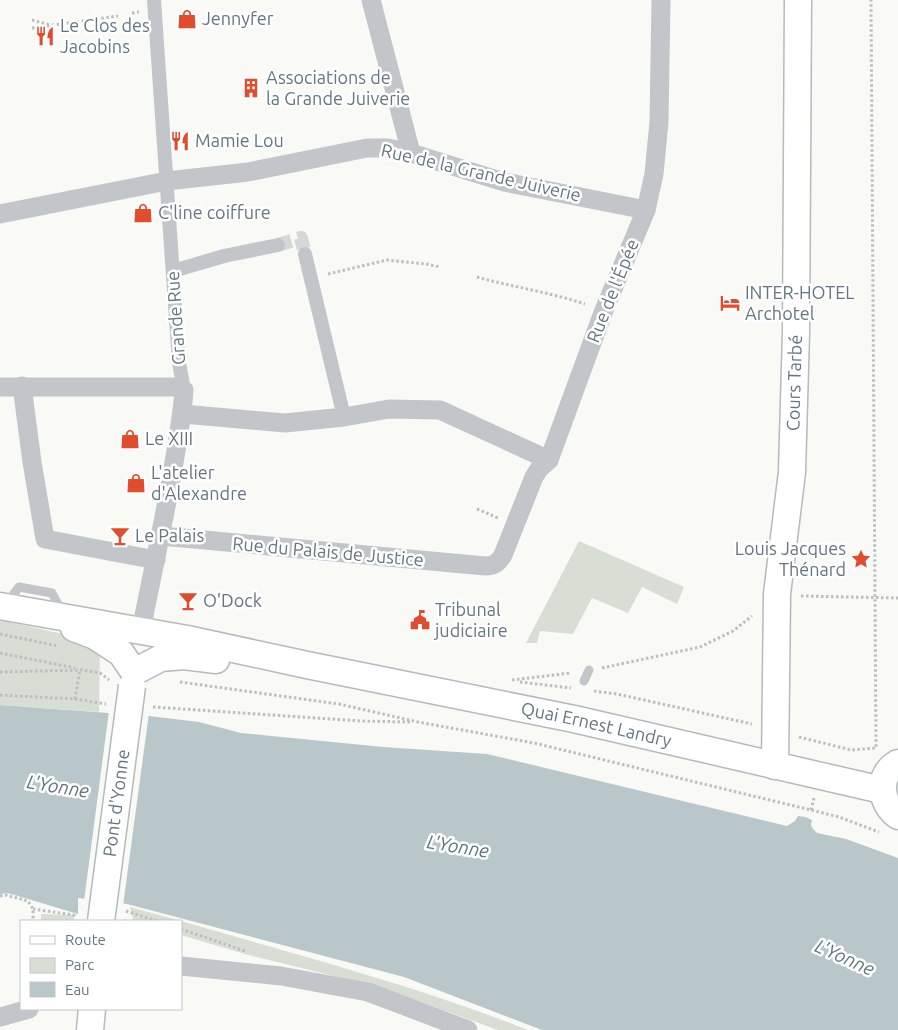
<svg xmlns="http://www.w3.org/2000/svg" width="898" height="1030" viewBox="0 0 898 1030" font-family="Ubuntu,sans-serif">
<rect width="100%" height="100%" fill="#f9f9f6"/>
<g fill="#d9ded5">
<path d="M579 541 684 587 677 604 642 587 628 613 592 598 573 634 540 631 537 643H526Z"/>
<path d="M0 620 95 641 100 644 99 712 0 705Z"/>
<path d="M130 907 181 921H138L133 920Z"/>
<path d="M41 914 74 915V921H41Z"/>
<path d="M181 921C298 955 415 985 528 1030H498L382 988 245 954 181 935Z"/>
</g>
<path fill="#b9c6ca" d="M0 705 149 716 199 722 241 733 383 747 487 754 787 826 795 821 798 816 805 817 812 820 811 825 813 829 817 833 846 839 898 858V1030H542L404 977 127 904 78 898V914L8 893 0 894Z"/>
<path fill="#f9f9f6" d="M109 711 149 713 123 906 84 901Z"/>
<g fill="none" stroke-linecap="round" stroke-linejoin="round">
<path stroke="#d4d8d9" stroke-width="14" stroke-dasharray="14 7" stroke-linecap="butt" d="M278 245 301 238 305 254"/>
<defs>
<g id="secondary">
<path id="s1" d="M0 606 187 639 307 665 574 719 882 790"/>
<path d="M74 628 95 636 121 653 134 672"/>
<path d="M134 672 161 658 184 656 216 660"/>
<path d="M898 763C876 775 880 803 898 816"/>
<path id="s2" d="M775 766 777 594 792 472 796 332 798 0"/>
<path d="M90 1030 92 1009"/>
</g>
</defs>
<use href="#secondary" stroke="#b4babe" stroke-width="29"/>
<g stroke="#bcbfc1" stroke-width="3" stroke-dasharray="2.5 2.5" stroke-linecap="butt">
<path d="M132 13 139 12"/>
<path d="M32 20 50 25"/>
<path d="M32 28 118 16"/>
<path d="M328 274 387 260 426 264 440 267"/>
<path d="M477 277C512 287 549 292 585 304"/>
<path d="M477 509 498 518"/>
<path d="M801 596 898 598"/>
<path d="M0 634 58 646"/>
<path d="M0 653 75 668"/>
<path d="M602 668 700 647 733 631 752 616"/>
<path d="M0 672 82 670 100 673 109 680"/>
<path d="M512 680 571 673"/>
<path d="M180 682 339 704 418 722 534 743 811 810 839 817 879 832"/>
<path d="M520 682 571 688"/>
<path d="M594 691 617 694 752 724"/>
<path d="M0 695 75 699 106 704"/>
<path d="M75 699 80 670"/>
<path d="M153 707 361 721 411 722"/>
<path d="M799 737 851 750 876 748 871 0"/>
<path d="M811 810 814 798"/>
<path d="M0 896 6 895 28 901 33 909V921"/>
<path d="M33 909 74 915 77 904 79 903"/>
<path d="M126 911 157 921"/>
<path d="M181 929 245 951"/>
</g>
<g stroke="#c2c6ca" stroke-width="9">
<path d="M6 604 19 587 52 593 62 612"/>
<path d="M584 681 589 670"/>
</g>
<g stroke="#c2c6ca" stroke-width="14">
<path d="M154 0 179 363 184 390"/>
<path d="M305 254 344 417"/>
<path d="M173 271 224 256 278 245"/>
</g>
<g stroke="#c2c6ca" stroke-width="19">
<path d="M371 0 411 153"/>
<path d="M0 214 167 181 248 172 367 148H388L411 153 504 182 646 210"/>
<path d="M22 386 32 462 45 539 156 560"/>
<path d="M0 387H174L184 390C182 418 177 446 172 474 163 526 151 579 141 631"/>
<path d="M183 414 285 423 344 417 389 409 440 410 549 460"/>
<path d="M161 536 485 566C494 566 498 563 503 555L534 477 539 469 549 460 604 310 646 210 654 174 659 122 661 0"/>
<path d="M181 966 281 976 368 992 468 1030"/>
<path d="M0 1017 29 1009"/>
</g>
<use href="#secondary" stroke="#fff" stroke-width="26"/>
<defs>
<g id="secondary-bridge">
<path id="s3" d="M101 921 132 686"/>
</g>
</defs>
<use href="#secondary-bridge" stroke="#b4babe" stroke-width="29" stroke-linecap="butt"/>
<use href="#secondary-bridge" stroke="#fff" stroke-width="26"/>
</g>
<defs>
<symbol id="shop-bare" viewBox="-9 -9 18 18"><path d="M-5-2.5h2.3a2.7 3.5 0 0 1 5.4 0H5L5.5 6h-11ZM-1.5-2.5h3a1.5 2.3 0 0 0-3 0Z" fill="#e14c2e" stroke="#fff" stroke-width="2.5" paint-order="stroke"/></symbol>
<symbol id="restaurant-bare" viewBox="-9 -9 18 18"><path d="M-5-6h1v4h1v-4h1v4h1v-4h1v5L-1.5 .5V6h-2V.5L-5-1ZM5-6V6H3V1.5H1.5Q1.5-4 5-6Z" fill="#e14c2e" stroke="#fff" stroke-width="2.5" paint-order="stroke"/></symbol>
<symbol id="building-bare" viewBox="-9 -9 18 18"><path d="M-4-6H4V6H1V3H-1V6H-4ZM-2.5-4.3h1.7v1.8h-1.7ZM.8-4.3h1.7v1.8H.8ZM-2.5-1h1.7V.8h-1.7ZM.8-1h1.7V.8H.8Z" fill="#e14c2e" stroke="#fff" stroke-width="2.5" paint-order="stroke"/></symbol>
<symbol id="hotel-bare" viewBox="-9 -9 18 18"><path d="M-6-4.5h1.5V1H6V5H4.5V3h-9V5H-6ZM-4 0a1.8 1.8 0 1 1 3.6 0ZM.5 0V-2.5h3Q6-2.5 6 0Z" fill="#e14c2e" stroke="#fff" stroke-width="2.5" paint-order="stroke"/></symbol>
<symbol id="bar-bare" viewBox="-9 -9 18 18"><path d="M-6-5H6L.8 .8V4.5H3.5V6h-7V4.5H-.8V.8Z" fill="#e14c2e" stroke="#fff" stroke-width="2.5" paint-order="stroke"/></symbol>
<symbol id="sight-bare" viewBox="-9 -9 18 18"><path d="M0-6L1.8-2.2L6-1.7L2.9 1.2L3.7 5.4L0 3.3L-3.7 5.4L-2.9 1.2L-6-1.7L-1.8-2.2Z" fill="#e14c2e" stroke="#fff" stroke-width="2.5" paint-order="stroke"/></symbol>
<symbol id="civic-bare" viewBox="-9 -9 18 18"><path d="M-.6-6.5H3V-4.5H.6V-3L4-1V1h2V6H-6V1h2V-1L-.6-3ZM-1.2 2.5V6h2.4V2.5Z" fill="#e14c2e" stroke="#fff" stroke-width="2.5" paint-order="stroke"/></symbol>
</defs>
<g fill-rule="evenodd">
<use href="#shop-bare" x="173" y="5" width="28" height="28"/>
<use href="#restaurant-bare" x="31" y="22" width="28" height="28"/>
<use href="#building-bare" x="237" y="74" width="28" height="28"/>
<use href="#restaurant-bare" x="166" y="127" width="28" height="28"/>
<use href="#shop-bare" x="129" y="199" width="28" height="28"/>
<use href="#hotel-bare" x="716" y="289" width="28" height="28"/>
<use href="#shop-bare" x="116" y="425" width="28" height="28"/>
<use href="#shop-bare" x="122" y="469" width="28" height="28"/>
<use href="#bar-bare" x="106" y="522" width="28" height="28"/>
<use href="#sight-bare" x="847" y="545" width="28" height="28"/>
<use href="#bar-bare" x="174" y="587" width="28" height="28"/>
<use href="#civic-bare" x="406" y="606" width="28" height="28"/>
</g>
<g text-anchor="middle" stroke-width="5" stroke-linejoin="round" paint-order="stroke">
<g font-size="18" fill="#647681" stroke="#fff" text-anchor="start">
<text x="202" y="25">Jennyfer</text>
<text x="60" y="32">Le Clos des<tspan x="60" dy="21">Jacobins</tspan></text>
<text x="266" y="84">Associations de<tspan x="266" dy="21">la Grande Juiverie</tspan></text>
<text x="195" y="147">Mamie Lou</text>
<text x="158" y="219">C'line coiffure</text>
<text x="745" y="299">INTER-HOTEL<tspan x="745" dy="21">Archotel</tspan></text>
<text x="145" y="445">Le XIII</text>
<text x="151" y="479">L'atelier<tspan x="151" dy="21">d'Alexandre</tspan></text>
<text x="135" y="542">Le Palais</text>
<text x="846" y="555" text-anchor="end">Louis Jacques<tspan x="846" dy="21">Thénard</tspan></text>
<text x="203" y="607">O'Dock</text>
<text x="435" y="616">Tribunal<tspan x="435" dy="21">judiciaire</tspan></text>
</g>
<g font-size="18" fill="#647681" stroke="#fff">
<text transform="translate(481 173) rotate(13)" y="6">Rue de la Grande Juiverie</text>
<text transform="translate(613 291) rotate(-68)" y="6">Rue de l'Épée</text>
<text transform="translate(176 318) rotate(-94)" y="6">Grande Rue</text>
<text dy="6" stroke="none"><textPath href="#s2" startOffset="384">Cours Tarbé</textPath></text>
<text transform="translate(328 552) rotate(5)" y="6">Rue du Palais de Justice</text>
<text dy="6" stroke="none"><textPath href="#s1" startOffset="608">Quai Ernest Landry</textPath></text>
<text dy="6" stroke="none"><textPath href="#s3" startOffset="119">Pont d'Yonne</textPath></text>
</g>
<g font-size="19" font-style="italic" fill="#5f757b" stroke="#fff">
<text transform="translate(58 786) rotate(9)" y="7">L'Yonne</text>
<text transform="translate(458 846) rotate(9)" y="7">L'Yonne</text>
<text transform="translate(845 957) rotate(24)" y="7">L'Yonne</text>
</g>
</g>
<rect x="20" y="920" width="162" height="90" fill="#ffffff" stroke="#c1c8cd"/>
<rect x="30" y="936" width="25" height="8" fill="#ffffff" stroke="#c1c8cd"/>
<text x="65" y="945" font-size="15" fill="#647681">Route</text>
<rect x="30" y="958" width="25" height="15" fill="#d9ded5" stroke="#c1c8cd"/>
<text x="65" y="970" font-size="15" fill="#647681">Parc</text>
<rect x="30" y="982" width="25" height="15" fill="#b9c6ca" stroke="#c1c8cd"/>
<text x="65" y="995" font-size="15" fill="#647681">Eau</text>
</svg>
